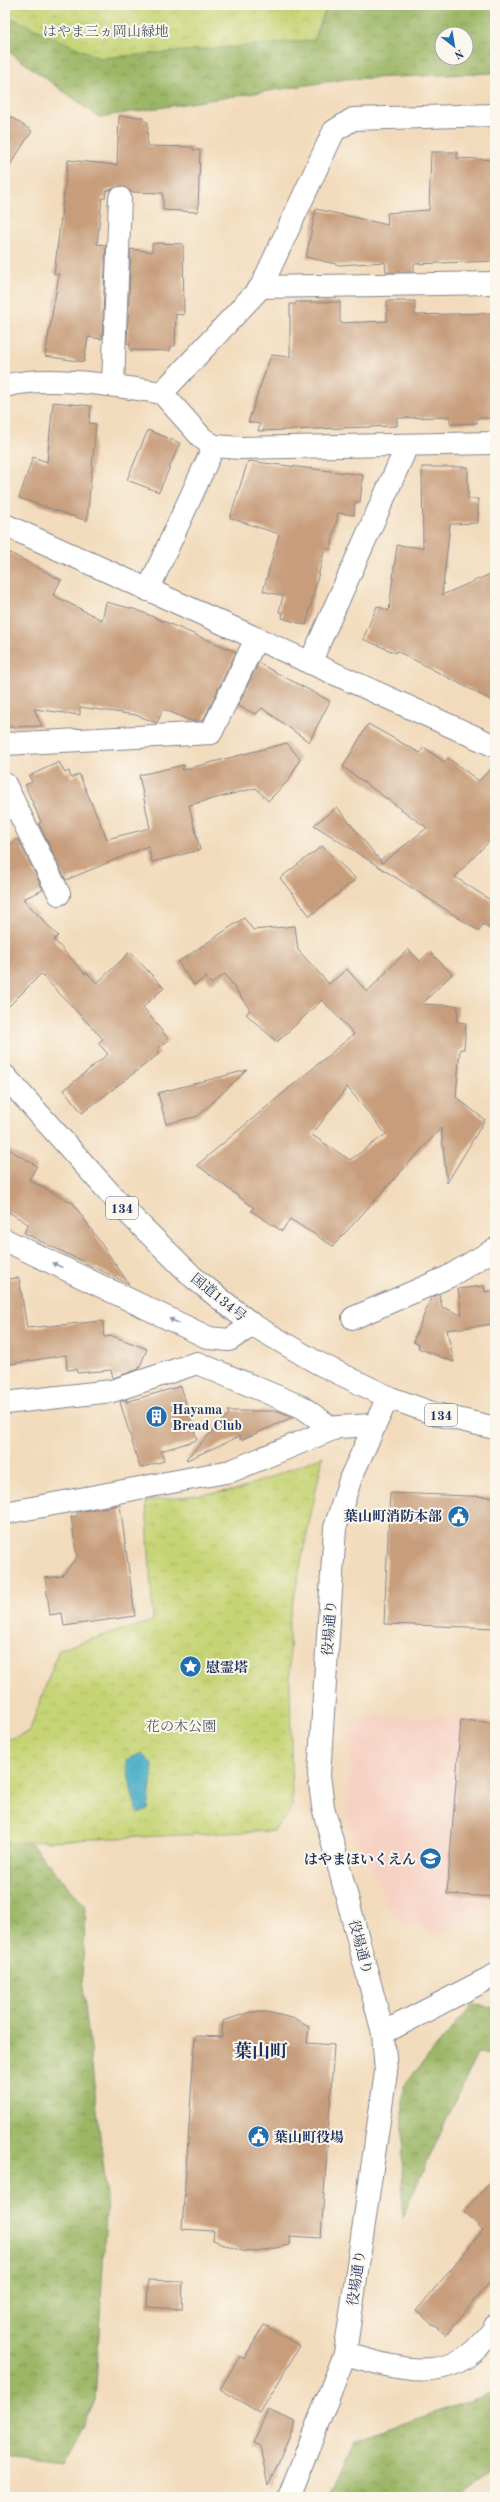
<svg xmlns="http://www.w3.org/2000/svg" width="500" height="2502" viewBox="0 0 500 2502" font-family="'Old Standard TT','Noto Serif JP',serif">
<defs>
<pattern id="forest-crowns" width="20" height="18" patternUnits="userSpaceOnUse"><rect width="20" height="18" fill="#9cb666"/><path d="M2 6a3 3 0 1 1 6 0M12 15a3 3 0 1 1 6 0" fill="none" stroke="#7e9457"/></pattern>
<pattern id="park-crowns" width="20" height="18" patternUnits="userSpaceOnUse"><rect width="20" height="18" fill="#c6d475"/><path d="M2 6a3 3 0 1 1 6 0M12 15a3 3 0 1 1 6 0" fill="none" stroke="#aab668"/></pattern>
</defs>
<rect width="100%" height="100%" fill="#fbf7ec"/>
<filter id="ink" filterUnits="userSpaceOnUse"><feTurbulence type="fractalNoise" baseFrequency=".025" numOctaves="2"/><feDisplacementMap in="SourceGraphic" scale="8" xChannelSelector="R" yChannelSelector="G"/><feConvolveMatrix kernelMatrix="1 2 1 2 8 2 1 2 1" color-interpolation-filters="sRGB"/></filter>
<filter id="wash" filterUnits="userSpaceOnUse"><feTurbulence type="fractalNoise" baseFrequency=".012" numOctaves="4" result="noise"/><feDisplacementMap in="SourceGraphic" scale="16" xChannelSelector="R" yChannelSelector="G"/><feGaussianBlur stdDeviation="0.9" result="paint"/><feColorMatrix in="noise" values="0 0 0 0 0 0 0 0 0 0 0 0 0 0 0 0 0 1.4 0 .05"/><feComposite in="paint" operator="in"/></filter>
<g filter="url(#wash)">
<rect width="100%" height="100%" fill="#f2dbbc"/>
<path fill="#f6d2c4" d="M353 1715 495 1718V1903L437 1935 394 1918 346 1815Z"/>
<g fill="url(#forest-crowns)" stroke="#5c7262" fill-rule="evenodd">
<path d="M5 5H495V73L346 79 99 117 5 49ZM442 34H466V58H442Z"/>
<path d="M5 1814 86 1907 82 1979 107 2197 95 2402 62 2463 5 2456Z"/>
<path d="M472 2005 495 2007V2055L477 2054 402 2217 403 2086Z"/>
<path d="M495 2392V2468L464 2497H327L352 2441Z"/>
</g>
<g fill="url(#park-crowns)" stroke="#70826a">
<path d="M5 5H327L314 40 100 58 5 15Z"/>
<path d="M323 1456 289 1621 292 1809 273 1831 5 1843V1740L29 1732 59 1649 153 1621 146 1501 238 1490Z"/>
</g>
<path fill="#47adc6" stroke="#316e92" d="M142 1753 153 1766 148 1810 138 1813 132 1794 126 1760Z"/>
<g id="blocks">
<g fill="#c79d7b" fill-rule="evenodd">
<path d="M5 113 32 131 5 173Z"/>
<path d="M119 116 143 117V121L148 122 147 146 193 147V150H200L198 212 163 210V193L131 192 121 186 106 191 105 198H102L97 244 106 245 102 339 88 337 84 362 45 356 59 274H54L68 160 117 165Z"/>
<path d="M431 152H457V158L495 160V261L414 264V272H386L385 262 340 265 306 257 316 209 388 225 387 213 429 210Z"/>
<path d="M159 243 183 244 184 315 176 314 175 346H170V351L130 350V344L127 343 131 249 152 252V244Z"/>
<path d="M387 301H415V315L493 313 495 413H491V418H477V423L450 424V417L397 418V426L258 431 260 424 248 422 271 355 290 357V304H296V302H340V323L387 321Z"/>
<path d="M53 402 91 406 89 423 96 424 87 521 19 498 33 457 47 462Z"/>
<path d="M148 430 180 443 159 492 127 480Z"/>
<path d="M248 461 363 475 360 502H355L354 515 338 513 331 549 325 548 306 625 282 618 283 613 279 612 283 596 263 591 279 534 230 518Z"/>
<path d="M422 467H468V499H478V523L450 524 442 595 495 572V702L397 651 396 653 363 639 377 606 389 611 397 545 423 548Z"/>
<path d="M5 550 61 580 53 595 102 620 106 602 137 610 236 652 203 721H192L163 709 157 723 136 715 80 707V715L34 709 42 726 5 727Z"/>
<path d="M258 663 330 701 309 742 262 708 256 714 238 706Z"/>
<path d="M368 724 420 753 424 747 444 762 448 758 479 781 495 765V835L455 877 495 903V932L483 924 479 931 314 825 337 807 382 863 427 828 343 767Z"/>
<path d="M287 743 300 759 289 780 268 801 256 788 189 805 200 850 152 862 148 846 66 880 39 824 41 822 25 785 32 782 29 776 59 762 65 773 69 771 71 778 79 774 107 839 150 828 139 775 184 765 182 770Z"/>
<path d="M18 839 43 890 23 899 58 936 54 940 85 974 86 972 97 983 130 952 164 988 143 1007 169 1040 157 1049 160 1053 82 1113 64 1090 108 1054 98 1043 103 1039 41 974 5 1010V848Z"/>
<path d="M322 846 356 879 310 916 280 878Z"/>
<path d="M244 918 253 930 295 926 298 950 329 984 347 969 367 992 408 949 420 961 430 952 452 974 422 1004 458 1006 457 1022 466 1023 464 1049H460L456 1097 485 1120 447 1183 441 1128 333 1246 290 1219 282 1231 251 1211 254 1208 197 1165 354 1034 322 1000 277 1042 246 1014 250 1010 225 974 211 984 206 977 194 985 178 962ZM347 1087 386 1134 350 1160 312 1135Z"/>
<path d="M247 1070 198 1116 166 1124 158 1093Z"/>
<path d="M5 1147 37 1166 29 1180 73 1203 129 1284 24 1233 28 1224 9 1212 5 1219Z"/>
<path d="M19 1278 27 1328 103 1321 104 1337 113 1336 147 1349 139 1369 113 1378 111 1370 77 1373 76 1369 67 1370 66 1355 5 1365V1279Z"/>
<path d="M484 1286 485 1292 495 1290V1320H493V1324L447 1330 454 1362 418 1348 419 1345 413 1342 431 1298 439 1294 442 1307 462 1315 458 1289Z"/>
<path d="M181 1386 197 1440 161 1451 164 1461 140 1468 120 1402 127 1399 126 1402Z"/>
<path d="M228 1411H278L293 1417 241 1440 240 1436 187 1460 186 1459 229 1414Z"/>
<path d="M390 1493 495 1497V1628L384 1624Z"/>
<path d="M120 1505 135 1616 64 1626 62 1613 50 1615 45 1578 62 1576 77 1557 71 1517 77 1516V1512Z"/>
<path d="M461 1720 495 1723V1897L447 1894Z"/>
<path d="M250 2012H267L296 2019 309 2026 307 2043 334 2045 321 2238 290 2236 289 2245 258 2252 242 2251 213 2240 214 2231 182 2229 195 2036 222 2037 223 2021Z"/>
<path d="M495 2177V2275L446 2335 416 2311 483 2230 464 2212Z"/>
<path d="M148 2280 183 2281 182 2309 147 2307Z"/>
<path d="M264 2325 300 2346 260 2413 220 2389 240 2356 244 2359Z"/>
<path d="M268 2410 296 2422 268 2486 260 2446 253 2443Z"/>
</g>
</g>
</g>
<g filter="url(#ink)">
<use href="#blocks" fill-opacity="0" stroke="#86858d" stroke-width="1"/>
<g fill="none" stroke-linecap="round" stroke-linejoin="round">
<defs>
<g id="street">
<path d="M261 287 495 283"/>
<path d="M113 385 120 198"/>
<path d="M5 386C45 374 120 386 162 393L261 287 334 131 353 119 495 115"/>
<path d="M162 393 202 438 214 446 241 448 495 443"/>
<path d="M148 590 214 446"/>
<path d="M310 663 407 446"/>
<path d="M5 744 211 733 256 639"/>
<path d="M5 784 59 894"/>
<path d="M5 1240 209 1338 229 1340 253 1325"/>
<path d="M353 1318 448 1277 495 1249"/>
<path d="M5 1403 112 1391 197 1363 302 1407 333 1429"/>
<path d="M5 1513 231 1471 338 1427 374 1425"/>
<path d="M383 2033 495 1975"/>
<path d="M345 2354C390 2366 441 2385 478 2347 484 2340 491 2335 495 2326"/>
</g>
<g id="secondary">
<path d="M5 525 495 746"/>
<path d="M289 2497 345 2354 386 2072 383 2033 323 1807 319 1775 335 1528 351 1477 388 1397"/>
</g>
<path id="highway" d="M5 1076 125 1210 194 1278 253 1325 316 1362 388 1397 432 1413 495 1428"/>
</defs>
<use href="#street" stroke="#86858d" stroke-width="24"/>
<use href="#secondary" stroke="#86858d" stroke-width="24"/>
<use href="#highway" stroke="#86858d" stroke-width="24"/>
<use href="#street" stroke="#fff" stroke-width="22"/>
<use href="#secondary" stroke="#fff" stroke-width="22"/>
<use href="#highway" stroke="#fff" stroke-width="22"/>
</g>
<defs><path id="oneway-solid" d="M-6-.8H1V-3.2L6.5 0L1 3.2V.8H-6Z"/></defs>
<g fill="#8d97ae">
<use href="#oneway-solid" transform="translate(57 1265) rotate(-154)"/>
<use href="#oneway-solid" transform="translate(174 1321) rotate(-154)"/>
</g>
</g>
<defs>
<symbol id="building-disc" viewBox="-11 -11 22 22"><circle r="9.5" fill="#1f6fb2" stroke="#fbf7ec"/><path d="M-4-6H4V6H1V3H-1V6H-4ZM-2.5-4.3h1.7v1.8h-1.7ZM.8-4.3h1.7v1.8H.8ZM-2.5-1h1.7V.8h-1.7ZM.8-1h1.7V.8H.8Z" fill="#fff"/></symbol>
<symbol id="civic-disc" viewBox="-11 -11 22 22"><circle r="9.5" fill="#1f6fb2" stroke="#fbf7ec"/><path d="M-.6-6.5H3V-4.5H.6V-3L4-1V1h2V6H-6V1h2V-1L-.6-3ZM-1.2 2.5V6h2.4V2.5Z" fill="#fff"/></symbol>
<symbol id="sight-disc" viewBox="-11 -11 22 22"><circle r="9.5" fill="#1f6fb2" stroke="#fbf7ec"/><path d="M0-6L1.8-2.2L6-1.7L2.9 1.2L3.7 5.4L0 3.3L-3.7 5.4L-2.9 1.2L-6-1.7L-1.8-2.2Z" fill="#fff"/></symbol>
<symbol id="school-disc" viewBox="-11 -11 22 22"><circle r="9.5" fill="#1f6fb2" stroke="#fbf7ec"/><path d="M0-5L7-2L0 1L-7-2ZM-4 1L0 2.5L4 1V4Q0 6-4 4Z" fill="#fff"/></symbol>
</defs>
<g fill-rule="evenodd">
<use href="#building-disc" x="144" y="1404" width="25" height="25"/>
<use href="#civic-disc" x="446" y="1504" width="25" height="25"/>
<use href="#sight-disc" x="178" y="1654" width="25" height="25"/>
<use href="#school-disc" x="418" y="1846" width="25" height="25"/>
<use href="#civic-disc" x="246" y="2124" width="25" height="25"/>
</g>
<g text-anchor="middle" stroke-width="4" stroke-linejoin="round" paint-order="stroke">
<g fill="#fbf7ec" stroke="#5e6b89" stroke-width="1">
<rect x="106" y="1197" width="32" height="22" rx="3"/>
<rect x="425" y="1404" width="32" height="22" rx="3"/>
</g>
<g font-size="13" font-weight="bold" fill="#1b2f5e">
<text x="122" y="1213">134</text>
<text x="441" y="1420">134</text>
</g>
<g font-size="14" fill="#465864" stroke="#fbf7ec">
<text x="106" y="36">はやま三ヵ岡山緑地</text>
<text x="181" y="1731">花の木公園</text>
</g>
<g font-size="14" fill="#1b2f5e" stroke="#fbf7ec">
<text transform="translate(219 1297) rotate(39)" y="5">国道134号</text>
<text transform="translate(329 1628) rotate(-86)" y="5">役場通り</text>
<text transform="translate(361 1947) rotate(75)" y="5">役場通り</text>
<text transform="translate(356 2278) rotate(-82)" y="5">役場通り</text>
</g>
<g font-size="14" font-weight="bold" fill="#1b2f5e" stroke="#fbf7ec" text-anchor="start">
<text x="172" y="1414">Hayama<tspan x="172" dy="16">Bread Club</tspan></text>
<text x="442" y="1521" text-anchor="end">葉山町消防本部</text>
<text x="206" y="1672">慰霊塔</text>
<text x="416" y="1864" text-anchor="end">はやまほいくえん</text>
<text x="274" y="2142">葉山町役場</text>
</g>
<g font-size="18" font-weight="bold" fill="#1b2f5e" stroke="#fbf7ec">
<text x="261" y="2057">葉山町</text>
</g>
</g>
<rect width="500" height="2502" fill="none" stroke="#fbf7ec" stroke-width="20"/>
<g transform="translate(454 46) rotate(149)"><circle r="19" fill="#fbf7ec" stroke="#a1a7b3"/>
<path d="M0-3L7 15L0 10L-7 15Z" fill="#1f6fb2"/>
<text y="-6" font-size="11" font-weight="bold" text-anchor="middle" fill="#1b2f5e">N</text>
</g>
</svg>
